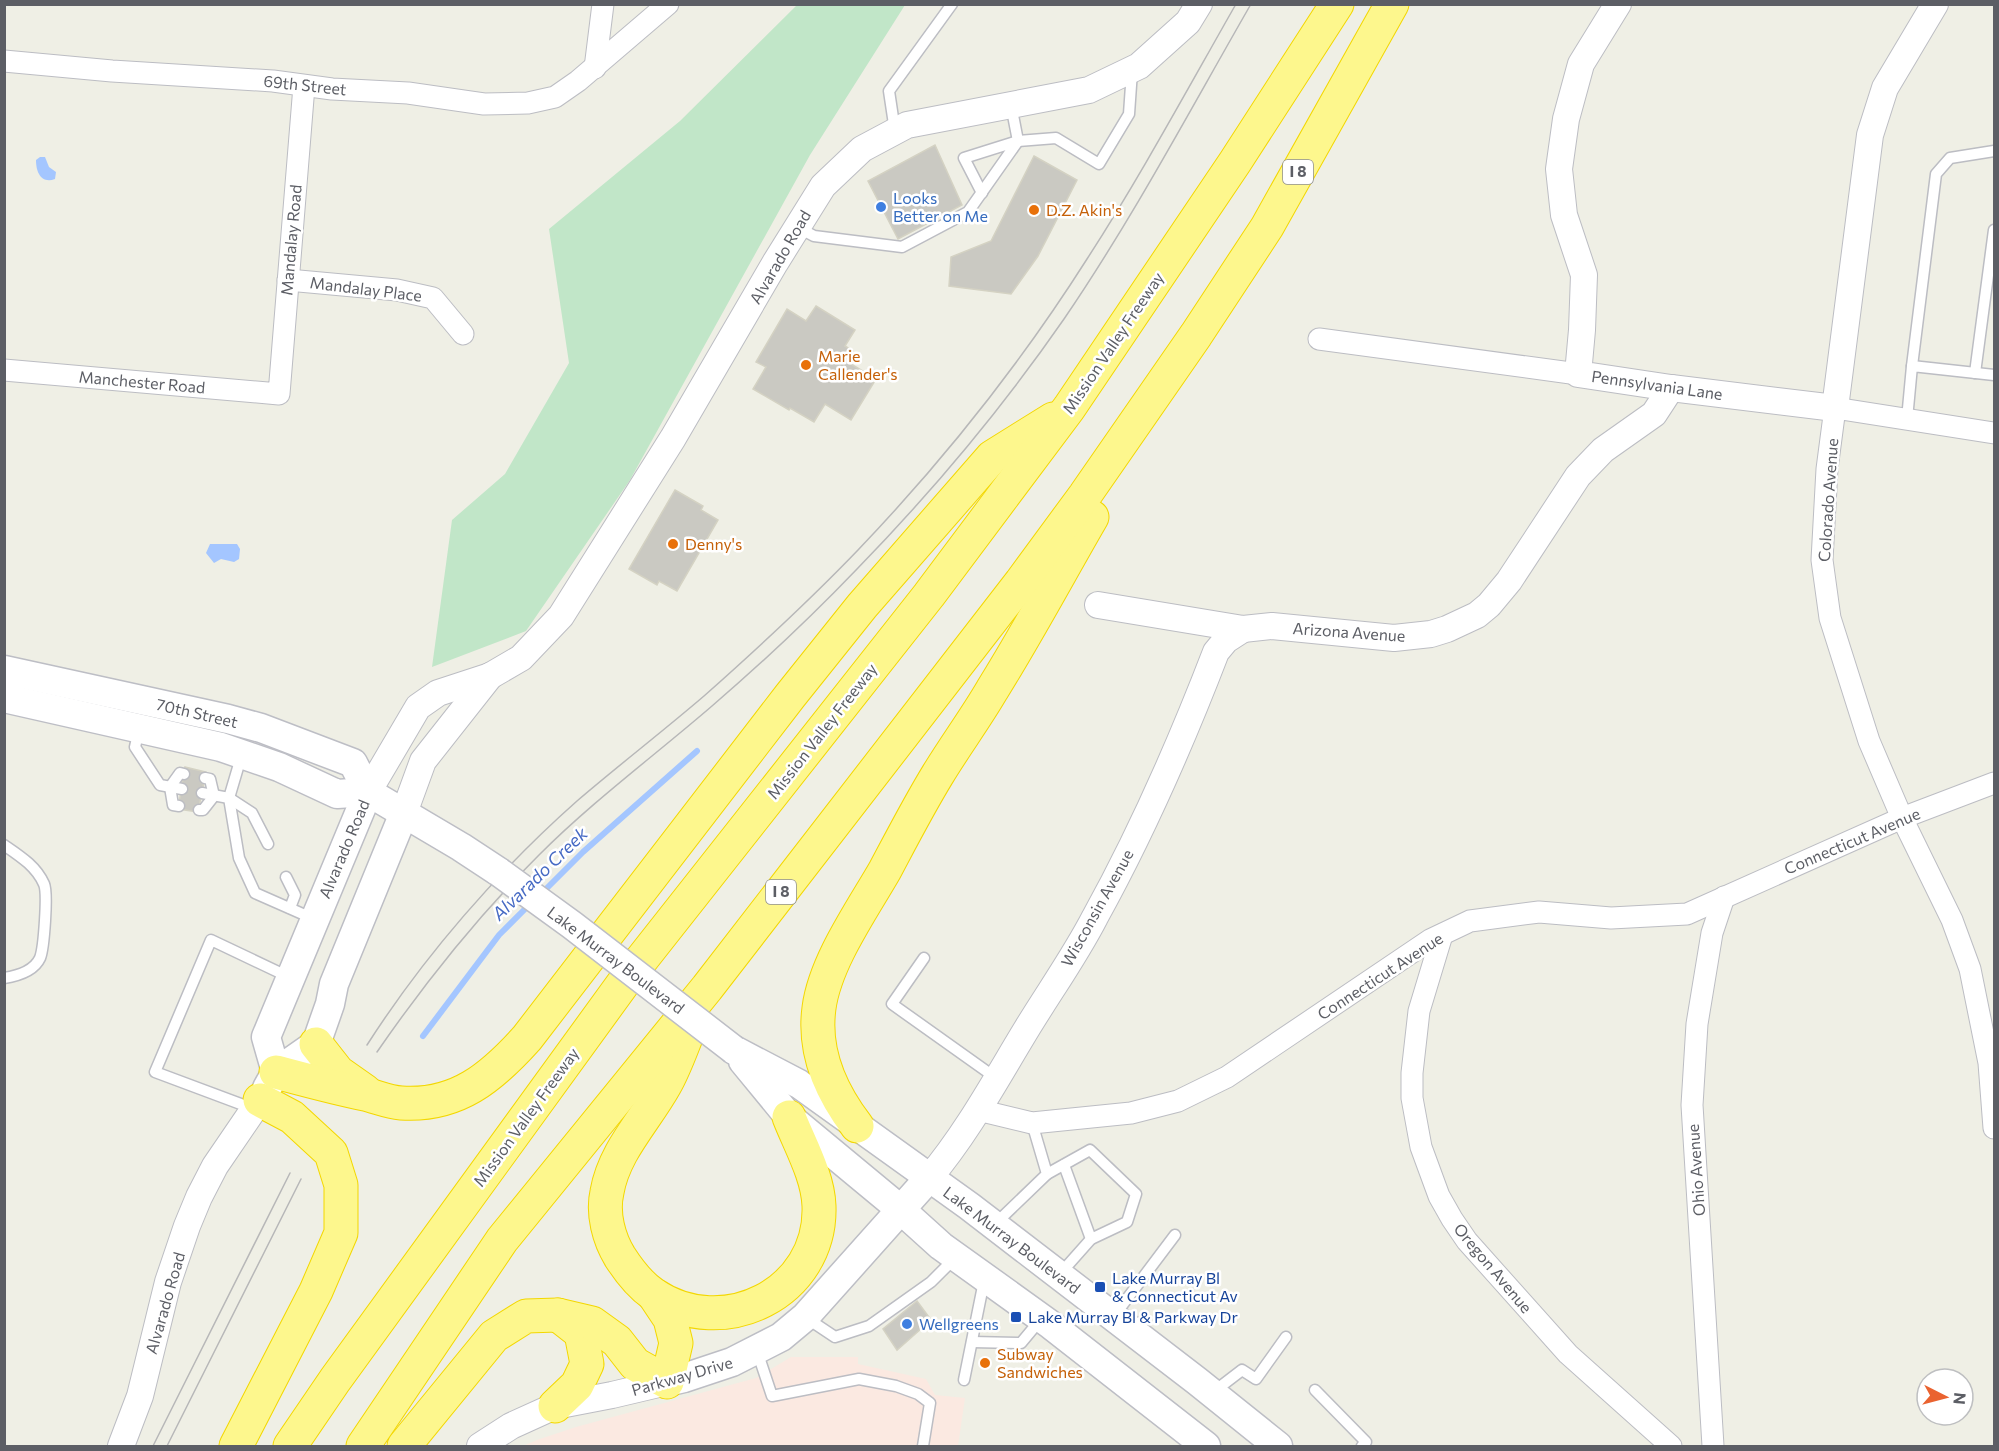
<svg xmlns="http://www.w3.org/2000/svg" width="1999" height="1451" viewBox="0 0 1999 1451" font-family="Commissioner,sans-serif">
<rect width="100%" height="100%" fill="#efefe5"/>
<path fill="#fbe9e1" d="M791 1357H858V1364L926 1379 935 1395 965 1398 958 1446H523L537 1440 576 1427 756 1378Z"/>
<path fill="#c1e6c8" d="M797 5H905L810 155 630 480 526 631 432 667 452 520 505 474 569 363 549 229 680 121Z"/>
<g fill="#a4c6ff">
<path d="M40 157H45L49 167 56 172 55 179C41 184 36 172 36 160Z"/>
<path d="M210 544H237L240 549 239 559 234 562 221 559 214 563 206 553Z"/>
</g>
<g fill="none" stroke-linecap="round" stroke-linejoin="round">
<g stroke="#a4c6ff" stroke-width="6">
<path d="M542 893 583 852 697 751"/>
<path d="M423 1036 499 935 530 904"/>
</g>
</g>
<g fill="#cac9c2" stroke="#d4d2c3" stroke-width="1.5">
<path d="M935 145 962 205 898 239 868 181Z"/>
<path d="M1034 156 1077 180 1038 256 1011 294 949 286 951 257 991 241Z"/>
<path d="M816 306 855 330 845 346 853 351 846 361 876 379 851 420 825 404 814 422 790 408 789 410 753 389 766 367 756 362 787 309 806 321Z"/>
<path d="M675 490 703 506 701 510 718 520 677 591 659 581 657 585 629 569Z"/>
<path d="M185 767 206 772 198 812 178 809Z"/>
<path d="M917 1301 931 1320 897 1350 883 1329Z"/>
</g>
<g fill="none" stroke-linecap="round" stroke-linejoin="round">
<defs>
<g id="service">
<path d="M1011 105 1018 141 1056 138 1099 164 1129 114 1132 71"/>
<path d="M895 131 889 91 952 4"/>
<path d="M982 193 964 158 1018 141"/>
<path d="M797 227 814 236 902 247 968 212 1018 141"/>
<path d="M1912 366 1936 174 1950 158 1994 151"/>
<path d="M1975 373 1994 230"/>
<path d="M1907 419 1912 366 1994 375"/>
<path d="M139 729 135 747 160 785 182 789"/>
<path d="M242 754 229 798 239 858 255 893 314 919"/>
<path d="M202 793 229 798 252 813 268 844"/>
<path d="M179 806 173 805 170 787 180 773 184 774"/>
<path d="M199 810H203L214 796 210 779 205 778"/>
<path d="M4 845C20 856 36 866 44 884 48 893 44 948 40 958 34 971 17 976 4 978"/>
<path d="M286 877 295 895 290 908"/>
<path d="M924 958 892 1004 996 1078"/>
<path d="M254 1109 155 1072 211 940 291 978"/>
<path d="M1064 1165 1091 1239"/>
<path d="M1047 1174 1090 1150 1136 1194 1127 1222 1091 1239 1059 1275"/>
<path d="M994 1225 1047 1174 1032 1123"/>
<path d="M1114 1316 1175 1235"/>
<path d="M805 1317 835 1337 869 1326 931 1282 956 1257"/>
<path d="M972 1342 1021 1343 1041 1319"/>
<path d="M757 1351 772 1396 859 1379 896 1386 918 1394 930 1403 923 1446"/>
<path d="M964 1380 984 1281"/>
<path d="M1315 1390 1366 1442 1362 1446"/>
<path d="M1212 1393 1242 1370 1256 1379 1286 1337"/>
</g>
<g id="minor">
<path d="M4 61 112 71 273 81 332 89 408 93 484 104 528 103 555 97 578 81 668 4"/>
<path d="M595 68 603 4"/>
<path d="M288 280 397 290 433 298 463 334"/>
<path d="M1319 339 1578 374"/>
<path d="M4 370 279 394 304 86"/>
<path d="M1994 433 1835 408 1827 469 1822 560 1830 618 1869 741 1902 818 1952 920 1970 969 1989 1063 1994 1128"/>
<path d="M1442 935 1419 1011 1412 1073V1098L1421 1147 1439 1196 1452 1219 1467 1241 1568 1354 1671 1446"/>
<path d="M978 1110 1032 1123 1131 1113 1178 1101 1227 1077 1430 940 1470 921 1539 912 1611 918 1687 914 1902 818 1994 783"/>
<path d="M1713 1446 1692 1105 1697 1024 1712 933 1724 897"/>
</g>
<g id="tertiary">
<path d="M1618 4 1581 64 1566 119 1559 169 1564 215 1584 275 1582 330 1578 374 1671 388 1835 408 1870 135 1885 88 1935 4"/>
<path d="M1098 605 1243 629 1272 626 1394 638 1431 634 1447 629 1477 615 1489 605 1509 581 1578 476 1603 450 1654 414 1671 388"/>
<path d="M368 792 418 707 438 693 490 676 521 658 561 616 673 438 775 263 823 186 862 149 907 125 1089 90 1139 66 1188 22 1199 4"/>
<path d="M404 813 423 761 490 676"/>
<path d="M929 1178C967 1133 995 1081 1026 1030 1049 992 1075 956 1095 917 1142 832 1181 743 1216 652L1226 640 1243 629"/>
<path d="M121 1446 140 1396 168 1282 187 1226 199 1197 215 1166 260 1100"/>
<path d="M480 1446 511 1426 555 1406 612 1395 667 1382"/>
</g>
<g id="secondary">
<path d="M4 670 228 719 261 728 353 763 368 792 461 847 499 872"/>
<path d="M4 698 221 747 279 767 337 794 368 792"/>
<path d="M734 1050 799 1084 969 1206 1197 1381 1278 1446"/>
<path d="M743 1061 789 1117 900 1209 941 1246 1051 1325 1206 1446"/>
<path d="M276 1072 266 1037 368 792"/>
<path d="M267 1088 276 1072 316 1044 330 1004 334 984 404 813"/>
<path d="M667 1382 684 1378 732 1362 781 1337 805 1317 929 1178"/>
</g>
<g id="motorway">
<path d="M692 1023C683 1043 676 1066 665 1085 645 1121 614 1151 607 1192 602 1214 609 1239 620 1257 629 1271 640 1285 653 1294 723 1342 822 1293 819 1206 818 1176 800 1145 789 1117"/>
<path d="M316 1044 338 1072 365 1091"/>
<path d="M276 1072C306 1080 335 1088 365 1094 377 1097 389 1102 401 1103 457 1107 492 1077 527 1038L790 696 862 606 992 457 1053 419"/>
<path d="M857 1126C831 1092 813 1052 819 1008 825 962 862 910 885 870 902 838 919 805 938 774 955 746 975 719 992 690 1027 634 1059 574 1092 517"/>
<path d="M555 1406 577 1385 587 1364 581 1333 558 1315"/>
<path d="M236 1446 316 1291 341 1233V1185L331 1153 292 1117 260 1100"/>
<path d="M290 1446 335 1380 627 978 929 595 1069 408 1235 162 1337 4"/>
<path d="M363 1446 502 1240 707 988 1021 582 1085 495 1196 335 1267 227 1392 4"/>
<path d="M404 1446 494 1336 526 1316 558 1315 592 1323 617 1341 635 1364 667 1382 676 1343 670 1319 654 1295"/>
</g>
</defs>
<use href="#service" stroke="#bcbdc3" stroke-width="13"/>
<use href="#minor" stroke="#bcbdc3" stroke-width="23"/>
<use href="#tertiary" stroke="#bcbdc3" stroke-width="28"/>
<use href="#secondary" stroke="#bdbec5" stroke-width="31"/>
<use href="#motorway" stroke="#f3d700" stroke-width="35"/>
<use href="#service" stroke="#fff" stroke-width="10"/>
<use href="#minor" stroke="#fff" stroke-width="21"/>
<use href="#tertiary" stroke="#fff" stroke-width="26"/>
<use href="#secondary" stroke="#fff" stroke-width="28"/>
<use href="#motorway" stroke="#fdf78d" stroke-width="33"/>
<g stroke="#b7b7b8" stroke-width="1.5">
<path d="M367 1045C424 956 498 871 577 801 619 765 662 732 704 696 757 649 809 601 858 550 943 461 1021 363 1087 259 1140 177 1187 90 1236 4"/>
<path d="M377 1052C426 981 478 916 539 855 593 801 654 756 712 706 762 663 811 617 857 569 932 492 1003 407 1064 319 1133 218 1190 110 1251 4"/>
<path d="M153 1446 290 1173"/>
<path d="M167 1446 301 1179"/>
</g>
<defs>
<path id="secondary-bridge" d="M499 872 572 925 734 1050"/>
</defs>
<use href="#secondary-bridge" stroke="#bdbec5" stroke-width="31" stroke-linecap="butt"/>
<use href="#secondary-bridge" stroke="#fff" stroke-width="28"/>
</g>
<g fill="#3f7fe0" stroke="#fff" stroke-width="2">
<circle cx="881" cy="207" r="6"/>
<circle cx="907" cy="1324" r="6"/>
</g>
<g fill="#e8710a" stroke="#fff" stroke-width="2">
<circle cx="1034" cy="210" r="6"/>
<circle cx="806" cy="365" r="6"/>
<circle cx="673" cy="544" r="6"/>
<circle cx="985" cy="1363" r="6"/>
</g>
<g fill="#1a4fb4" stroke="#fff" stroke-width="2">
<rect x="1094" y="1281" width="12" height="12" rx="3"/>
<rect x="1010" y="1311" width="12" height="12" rx="3"/>
</g>
<g text-anchor="middle" stroke-width="5" stroke-linejoin="round" paint-order="stroke">
<g fill="#fff" stroke="#8d8e93" stroke-width="1.5">
<rect x="1283" y="160" width="30" height="24" rx="4.5"/>
<rect x="766" y="880" width="30" height="24" rx="4.5"/>
</g>
<g font-size="15" font-weight="bold" fill="#5c5e65">
<text x="1298" y="177">I 8</text>
<text x="781" y="897">I 8</text>
</g>
<g font-size="16" fill="#5c5e65" stroke="#fff">
<text transform="translate(305 85) rotate(6)" y="6">69th Street</text>
<text transform="translate(291 240) rotate(-85)" y="6">Mandalay Road</text>
<text transform="translate(780 257) rotate(-60)" y="6">Alvarado Road</text>
<text transform="translate(366 289) rotate(7)" y="6">Mandalay Place</text>
<text transform="translate(1113 343) rotate(-56)" y="6">Mission Valley Freeway</text>
<text transform="translate(142 382) rotate(5)" y="6">Manchester Road</text>
<text transform="translate(1657 385) rotate(8)" y="6">Pennsylvania Lane</text>
<text transform="translate(1828 500) rotate(-86)" y="6">Colorado Avenue</text>
<text transform="translate(1349 632) rotate(4)" y="6">Arizona Avenue</text>
<text transform="translate(197 713) rotate(13)" y="6">70th Street</text>
<text transform="translate(822 731) rotate(-52)" y="6">Mission Valley Freeway</text>
<text transform="translate(1852 841) rotate(-23)" y="6">Connecticut Avenue</text>
<text transform="translate(344 849) rotate(-67)" y="6">Alvarado Road</text>
<text transform="translate(1097 908) rotate(-61)" y="6">Wisconsin Avenue</text>
<text transform="translate(616 960) rotate(37)" y="6">Lake Murray Boulevard</text>
<text transform="translate(1380 976) rotate(-33)" y="6">Connecticut Avenue</text>
<text transform="translate(526 1117) rotate(-54)" y="6">Mission Valley Freeway</text>
<text transform="translate(1696 1170) rotate(-94)" y="6">Ohio Avenue</text>
<text transform="translate(1012 1240) rotate(37)" y="6">Lake Murray Boulevard</text>
<text transform="translate(1493 1268) rotate(50)" y="6">Oregon Avenue</text>
<text transform="translate(165 1303) rotate(-74)" y="6">Alvarado Road</text>
<text transform="translate(682 1376) rotate(-16)" y="6">Parkway Drive</text>
</g>
<g font-size="16" fill="#366cbe" stroke="#fff" text-anchor="start">
<text x="893" y="204">Looks<tspan x="893" dy="18">Better on Me</tspan></text>
<text x="919" y="1330">Wellgreens</text>
</g>
<g font-size="16" fill="#c56008" stroke="#fff" text-anchor="start">
<text x="1046" y="216">D.Z. Akin's</text>
<text x="818" y="362">Marie<tspan x="818" dy="18">Callender's</tspan></text>
<text x="685" y="550">Denny's</text>
<text x="997" y="1360">Subway<tspan x="997" dy="18">Sandwiches</tspan></text>
</g>
<g font-size="16" fill="#164399" stroke="#fff" text-anchor="start">
<text x="1112" y="1284">Lake Murray Bl<tspan x="1112" dy="18">&amp; Connecticut Av</tspan></text>
<text x="1028" y="1323">Lake Murray Bl &amp; Parkway Dr</text>
</g>
<g font-size="18" font-style="italic" fill="#466ac4" stroke="#fff">
<text transform="translate(540 874) rotate(-44)" y="6">Alvarado Creek</text>
</g>
</g>
<rect width="1999" height="1451" fill="none" stroke="#5c5e65" stroke-width="12"/>
<g transform="translate(1945 1397) rotate(96)"><circle r="28" fill="#ffffff" stroke="#bebfc1" stroke-width="1.5"/>
<path d="M0-4.5L10 22L0 15L-10 22Z" fill="#ea6330"/>
<text y="-9" font-size="16" font-weight="bold" text-anchor="middle" fill="#5c5e65">N</text>
</g>
</svg>
